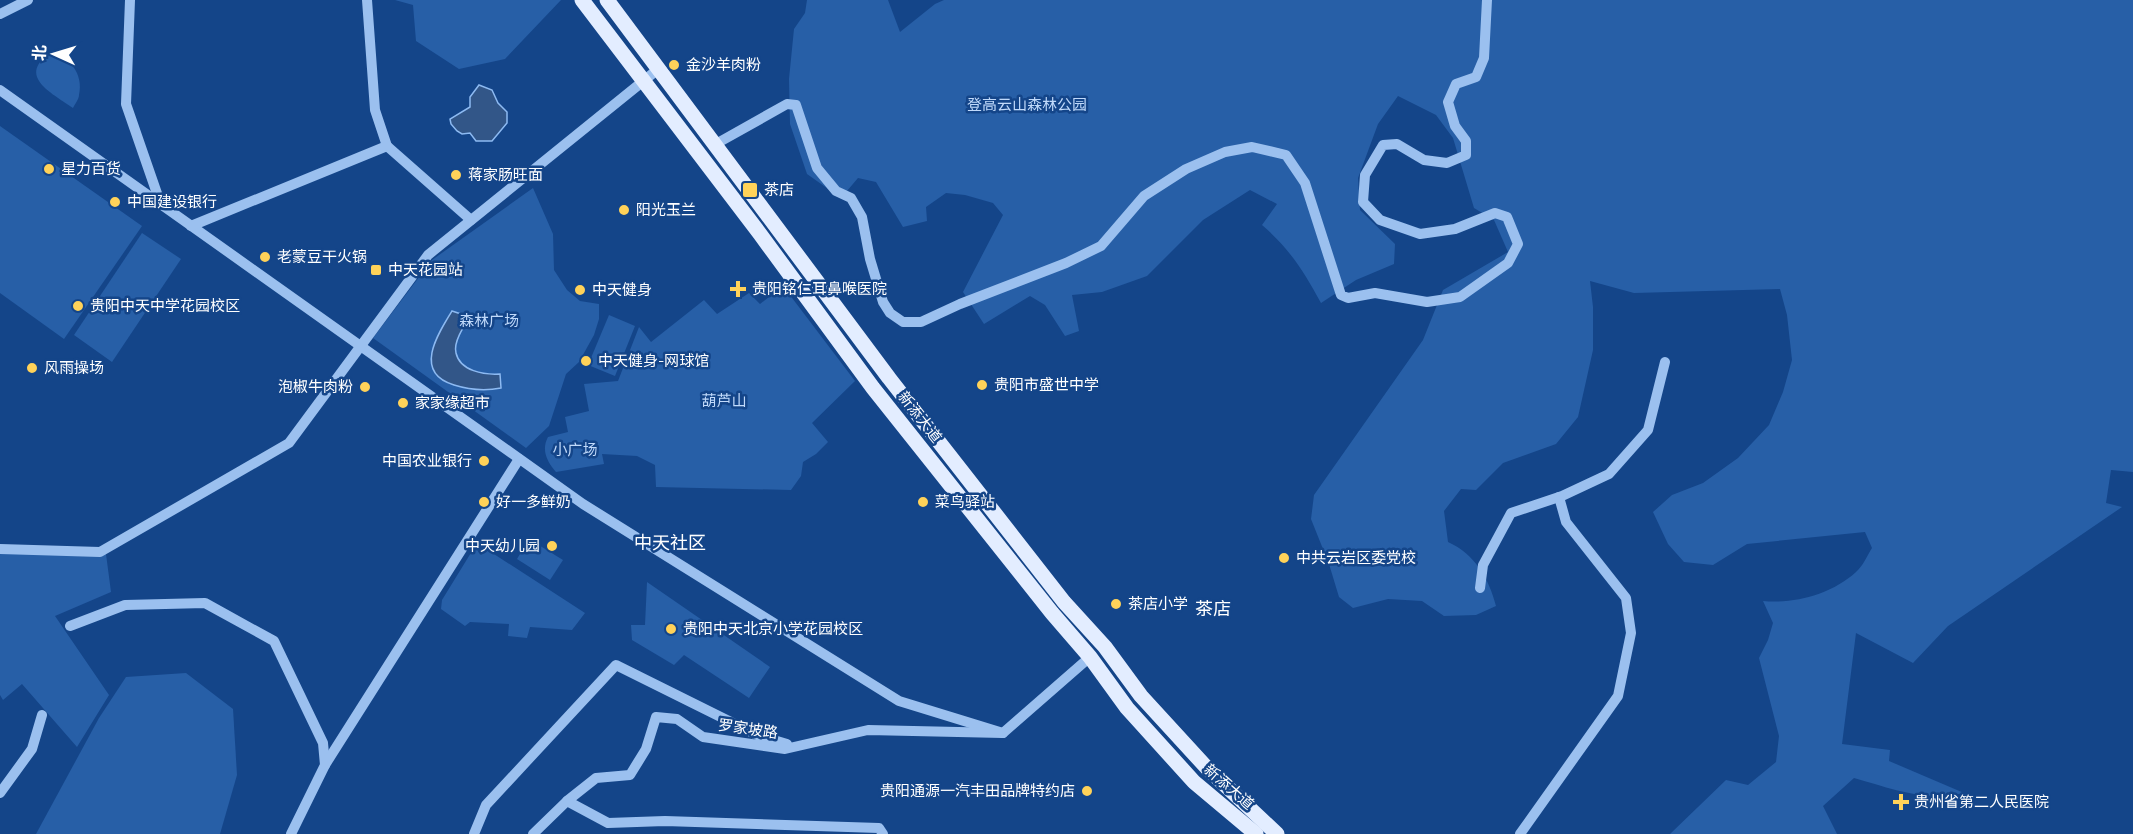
<svg xmlns="http://www.w3.org/2000/svg" width="2133" height="834" viewBox="0 0 2133 834" font-family="Raleway,'Noto Sans SC',sans-serif">
<rect width="100%" height="100%" fill="#144589"/>
<g fill="#275fa7">
<path d="M395 0H561L505 59 459 69 416 41 413 5Z"/>
<path d="M807 0H888L900 32 935 4 944 0H2133V472L2111 470 2106 503 2122 507 1948 626 1913 663 1856 633 1842 744 1890 750 1889 761 1964 793C1925 802 1893 789 1854 778L1823 806 1837 834H1670L1726 780 1748 785 1776 762 1779 736 1759 658 1768 640 1773 623 1763 601C1795 604 1832 594 1856 572 1863 566 1867 556 1872 548L1865 532 1747 544 1713 565 1684 562 1668 544 1653 512 1672 495 1703 483 1738 458 1769 425 1783 392 1792 360 1787 315 1780 289 1634 293 1590 281 1593 307V350L1578 417 1556 444 1503 463 1476 490 1461 489 1444 511 1448 542C1475 554 1489 579 1496 606L1476 615 1444 616 1422 601 1388 599 1353 608 1339 597 1329 564 1311 519 1314 495 1423 340 1443 290 1508 252 1494 220 1474 208 1453 138 1436 115 1398 96 1378 124 1358 178 1360 210 1395 244 1394 264 1356 280 1321 303C1304 272 1290 249 1262 225L1277 204 1250 190 1203 220 1147 276 1102 292 1072 295 1079 331 1065 336 1045 305 1030 296 984 324 963 292 1003 215 993 203 965 195 946 193 926 207 927 221 903 227 876 182 858 178 841 198 807 174 790 124 789 79 794 29 805 13Z"/>
<path d="M48 55C69 54 84 74 79 95 79 99 75 104 73 108 55 95 17 77 48 55Z"/>
<path d="M0 126 142 226 64 339 0 293Z"/>
<path d="M533 188 553 234 554 270 567 290 580 301 599 304V319L594 335 579 362 566 374 549 426 526 448 373 338 432 260Z"/>
<path d="M142 233 181 259 112 362 74 335Z"/>
<path d="M783 286 855 381 812 423 828 442 816 454 803 462 801 476 791 490 656 487 655 465 637 456 602 454 604 464 556 472C547 462 541 450 548 437L568 432 565 417 589 411 584 384 618 381 639 327 651 342 704 300 717 314 749 293 760 304Z"/>
<path d="M609 315 635 326 615 376 588 365Z"/>
<path d="M529 539 563 560 550 580 517 559Z"/>
<path d="M477 543 585 613 572 630 530 627 527 638 508 636 509 624 470 622 465 626 441 609 442 600Z"/>
<path d="M0 552 106 554 111 592 55 616 109 695 77 747 22 684 3 700 0 695Z"/>
<path d="M647 582 770 667 749 698 684 655 674 665 632 640 631 625H645Z"/>
<path d="M186 673 233 709 237 775 220 834H36L99 718 126 677Z"/>
</g>
<g fill="#325688" stroke="#8dbaf2" stroke-width="1.5">
<path d="M479 85 492 90 498 103 507 112V123L492 141H476L470 133 462 134 457 131 451 124 450 119 470 107V97Z"/>
<path d="M452 311 470 317C464 326 453 342 456 353 460 371 484 375 500 374L501 388C485 391 470 390 454 385 413 373 437 335 452 311Z"/>
</g>
<g fill="none" stroke-linecap="round" stroke-linejoin="round">
<g stroke="#9bc0ef" stroke-width="10">
<path d="M130 0 126 104 161 205"/>
<path d="M367 0 375 110 387 146"/>
<path d="M0 14 28 0"/>
<path d="M0 90 583 504 899 701 1003 733"/>
<path d="M714 145 787 104 796 105 817 168 836 191 851 198 862 217 870 259 883 302 890 313 903 322H921L960 304 1066 263 1101 246 1144 196 1186 169 1225 152 1252 147 1286 155 1305 183 1341 295 1348 298 1375 293 1427 302 1460 297 1508 263 1518 244 1507 217 1495 213 1455 229 1420 234 1380 220 1363 202 1365 175 1383 145 1397 144 1424 160 1447 163 1466 155V141L1455 126 1448 102 1456 84 1476 77 1484 58 1487 0"/>
<path d="M191 226 387 146 471 220"/>
<path d="M0 549 100 552 289 443 428 255 657 70"/>
<path d="M1480 588 1483 565 1511 513 1562 496 1609 474 1648 430 1665 362"/>
<path d="M70 626 125 605 205 603 274 641 323 743 325 765 291 834"/>
<path d="M325 765 519 459"/>
<path d="M0 793 32 749 42 715"/>
<path d="M474 834 486 805 616 665 757 735 787 744"/>
<path d="M533 834 567 801"/>
<path d="M883 834 879 828 665 821 608 823 567 801 596 778 630 775 646 749 656 717 677 719 703 737 785 749 868 730 1003 733 1090 657"/>
<path d="M1520 834 1618 696 1631 633 1626 598 1566 522 1559 497"/>
</g>
<g stroke="#e3edff" stroke-width="15">
<path d="M582 0 760 234 873 388 1052 613 1090 657 1127 708 1194 782 1256 834"/>
<path d="M607 0 889 378 1064 602 1105 647 1141 696 1207 768 1277 834"/>
</g>
</g>
<g fill="#ffd259" stroke="#144589" stroke-width="2">
<circle cx="674" cy="65" r="6"/>
<circle cx="49" cy="169" r="6"/>
<circle cx="456" cy="175" r="6"/>
<rect x="742" y="182" width="16" height="16" rx="3"/>
<circle cx="115" cy="202" r="6"/>
<circle cx="624" cy="210" r="6"/>
<circle cx="265" cy="257" r="6"/>
<rect x="370" y="264" width="12" height="12" rx="3"/>
<path d="M735 280h6v6h6v6h-6v6h-6v-6h-6v-6h6z"/>
<circle cx="580" cy="290" r="6"/>
<circle cx="78" cy="306" r="6"/>
<circle cx="586" cy="361" r="6"/>
<circle cx="32" cy="368" r="6"/>
<circle cx="982" cy="385" r="6"/>
<circle cx="365" cy="387" r="6"/>
<circle cx="403" cy="403" r="6"/>
<circle cx="484" cy="461" r="6"/>
<circle cx="484" cy="502" r="6"/>
<circle cx="923" cy="502" r="6"/>
<circle cx="552" cy="546" r="6"/>
<circle cx="1284" cy="558" r="6"/>
<circle cx="1116" cy="604" r="6"/>
<circle cx="671" cy="629" r="6"/>
<circle cx="1087" cy="791" r="6"/>
<path d="M1898 793h6v6h6v6h-6v6h-6v-6h-6v-6h6z"/>
</g>
<g text-anchor="middle" stroke-width="5" stroke-linejoin="round" paint-order="stroke">
<g font-size="15" fill="#fff" stroke="#144589" text-anchor="start">
<text x="686" y="70">金沙羊肉粉</text>
<text x="61" y="174">星力百货</text>
<text x="468" y="180">蒋家肠旺面</text>
<text x="764" y="195">茶店</text>
<text x="127" y="207">中国建设银行</text>
<text x="636" y="215">阳光玉兰</text>
<text x="277" y="262">老蒙豆干火锅</text>
<text x="388" y="275">中天花园站</text>
<text x="752" y="294">贵阳铭仁耳鼻喉医院</text>
<text x="592" y="295">中天健身</text>
<text x="90" y="311">贵阳中天中学花园校区</text>
<text x="598" y="366">中天健身-网球馆</text>
<text x="44" y="373">风雨操场</text>
<text x="994" y="390">贵阳市盛世中学</text>
<text x="353" y="392" text-anchor="end">泡椒牛肉粉</text>
<text x="415" y="408">家家缘超市</text>
<text x="472" y="466" text-anchor="end">中国农业银行</text>
<text x="496" y="507">好一多鲜奶</text>
<text x="935" y="507">菜鸟驿站</text>
<text x="540" y="551" text-anchor="end">中天幼儿园</text>
<text x="1296" y="563">中共云岩区委党校</text>
<text x="1128" y="609">茶店小学</text>
<text x="683" y="634">贵阳中天北京小学花园校区</text>
<text x="1075" y="796" text-anchor="end">贵阳通源一汽丰田品牌特约店</text>
<text x="1914" y="807">贵州省第二人民医院</text>
</g>
<g font-size="15" fill="#c1dafb" stroke="#144589">
<text x="1027" y="110">登高云山森林公园</text>
<text x="489" y="326">森林广场</text>
<text x="724" y="406">葫芦山</text>
<text x="575" y="455">小广场</text>
</g>
<g font-size="15" fill="#fff" stroke="#144589">
<text transform="translate(920 417) rotate(52)" y="5">新添大道</text>
<text transform="translate(748 729) rotate(8)" y="5">罗家坡路</text>
<text transform="translate(1229 787) rotate(41)" y="5">新添大道</text>
</g>
<g font-size="18" fill="#fff" stroke="#144589">
<text x="670" y="549">中天社区</text>
<text x="1213" y="615">茶店</text>
</g>
</g>
<g transform="translate(54 54) rotate(274)" stroke="#144589" stroke-width="4.5" paint-order="stroke">
<path d="M0-4.5L10 22L0 15L-10 22Z" fill="#ffffff"/>
<text y="-9" font-size="16" font-weight="bold" text-anchor="middle" fill="#ffffff">北</text>
</g>
</svg>
